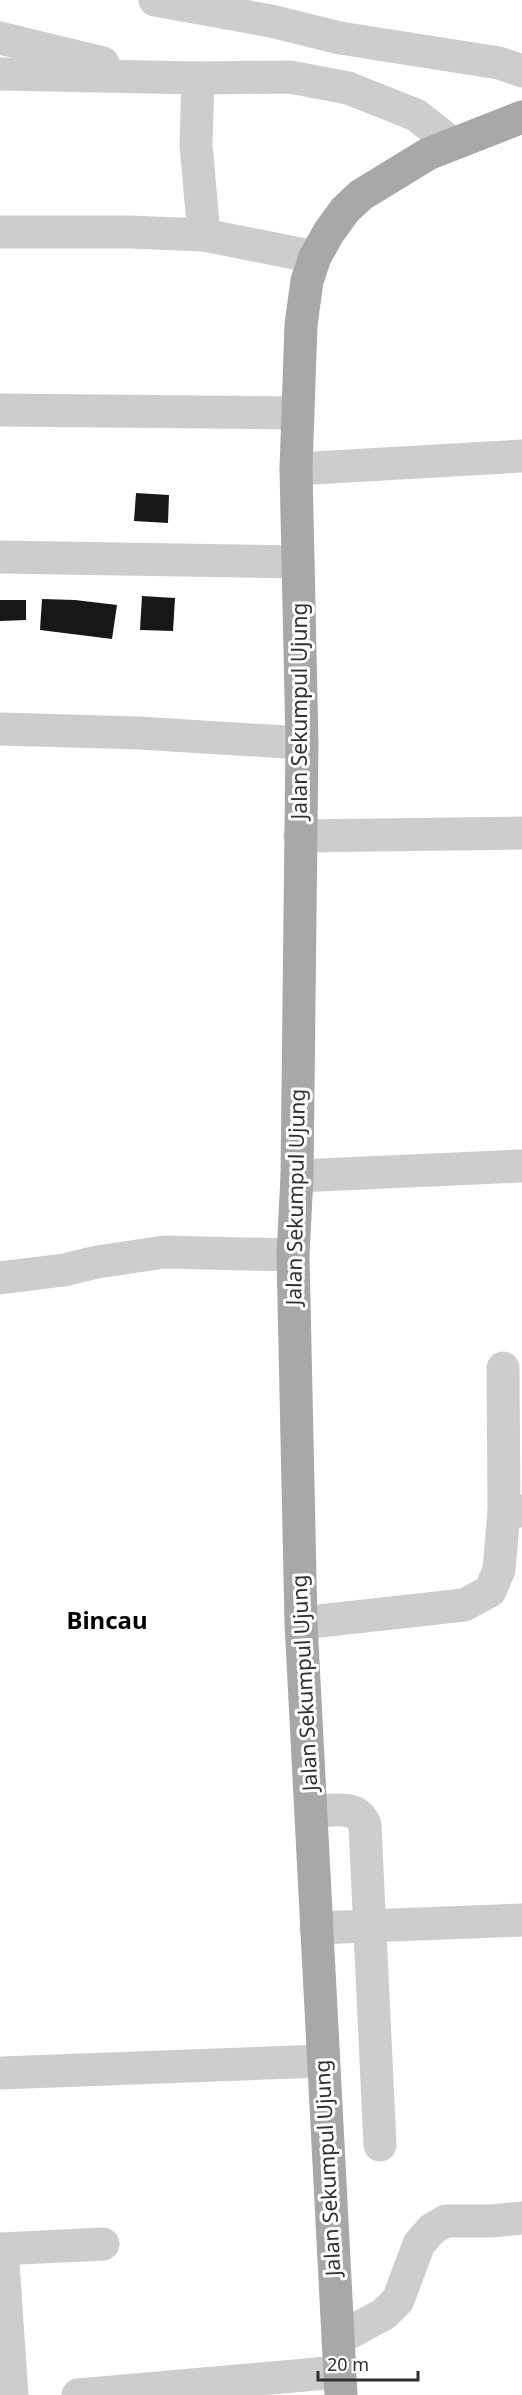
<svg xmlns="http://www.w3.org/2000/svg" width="522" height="2395" viewBox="0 0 522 2395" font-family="'Noto Sans',sans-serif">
<rect width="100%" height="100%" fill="#fff"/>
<g fill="#171717">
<path d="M136 493 169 495 168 523 134 521Z"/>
<path d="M142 596 175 598 173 631 140 630Z"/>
<path d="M42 599 75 600 117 605 112 639 40 630Z"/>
<path d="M0 600H26V620L0 621Z"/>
</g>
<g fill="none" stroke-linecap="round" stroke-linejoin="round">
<g stroke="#cdcdcd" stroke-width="33">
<path d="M155 0 271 21 340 38 499 63 522 71"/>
<path d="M0 38 103 63"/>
<path d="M0 74 198 78 196 145 204 235"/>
<path d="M198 78 290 77 348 88 416 115 453 144"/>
<path d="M0 232H129L204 235 315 257"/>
<path d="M0 410 298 413"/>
<path d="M296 469 522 456"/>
<path d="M0 557 298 562"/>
<path d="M0 729 139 733 302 743"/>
<path d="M300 836 522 833"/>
<path d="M297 1176 522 1166"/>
<path d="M0 1278 64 1270 97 1262 164 1252 293 1255"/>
<path d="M503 1368 504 1511"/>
<path d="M301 1623 464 1605 490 1591 499 1570 504 1511H522"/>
<path d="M311 1812C331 1811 356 1803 365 1825L380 2145"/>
<path d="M316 1928 522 1920"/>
<path d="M0 2073 322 2061"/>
<path d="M0 2249 103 2244"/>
<path d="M2 2249 12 2395"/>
<path d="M338 2339 384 2314 398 2300 419 2244 432 2229 446 2221H491L522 2218"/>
<path d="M78 2395 339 2372"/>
</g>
<path stroke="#a8a8a8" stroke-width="33" d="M341 2395 301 1623 293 1255 297 1176 302 743 296 469 301 325 307 281 315 257 329 232 345 210 361 195 428 154 522 117"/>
</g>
<g text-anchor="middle" stroke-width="6" stroke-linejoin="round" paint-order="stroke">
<g font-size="21" fill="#303030" stroke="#fff">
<text transform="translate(300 711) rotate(-90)" y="7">Jalan Sekumpul Ujung</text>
<text transform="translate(296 1197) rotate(-89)" y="7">Jalan Sekumpul Ujung</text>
<text transform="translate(305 1683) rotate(-93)" y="7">Jalan Sekumpul Ujung</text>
<text transform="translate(328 2168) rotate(-93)" y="7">Jalan Sekumpul Ujung</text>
</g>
<g font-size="24" font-weight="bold" fill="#000" stroke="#fff">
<text x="107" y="1629">Bincau</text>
</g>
</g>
<path d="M318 2371v9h100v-9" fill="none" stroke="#303030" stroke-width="3"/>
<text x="327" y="2371" font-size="18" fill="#303030" stroke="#ffffff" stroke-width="4.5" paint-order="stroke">20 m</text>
</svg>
